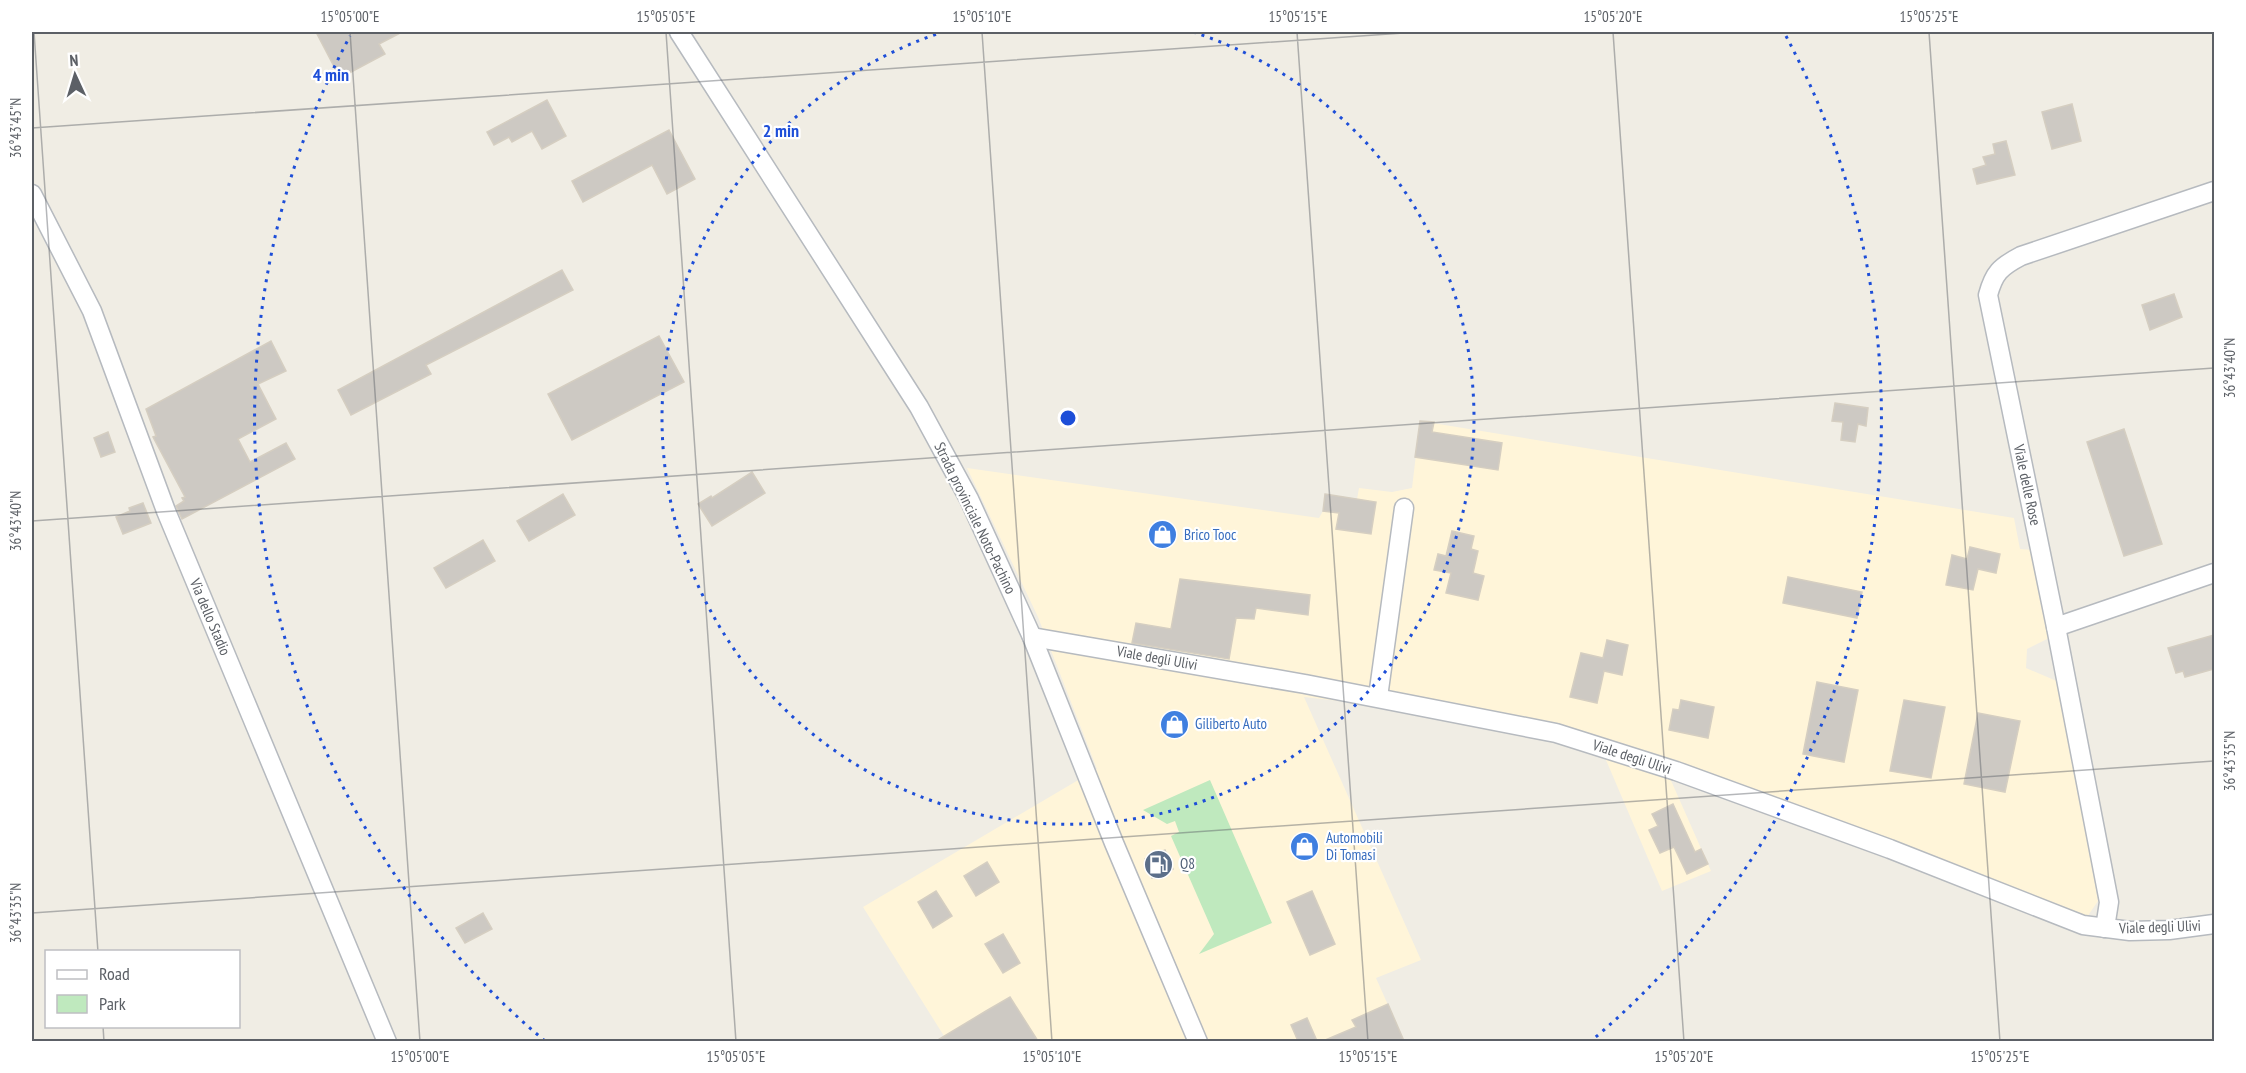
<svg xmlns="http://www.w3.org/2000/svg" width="2246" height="1073" viewBox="0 0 2246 1073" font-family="'PT Sans Narrow',sans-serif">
<rect width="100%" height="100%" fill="#f0ede4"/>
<path fill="#fff5d9" d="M1420 421 2014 518 2020 549 2033 550 2051 637 2027 649 2026 668 2059 682 2098 901 2078 930 1669 776 1711 871 1662 891 1603 753 1401 708 1304 697 1421 960 1376 978 1404 1041H936L944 1036 863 907 1097 769 1038 617 967 468 1319 518 1323 511 1325 494 1357 499 1359 488 1392 492 1412 488Z"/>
<path fill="#bfe9be" d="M1210 780 1272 923 1199 954 1214 934 1171 836 1179 832 1175 821 1167 824 1143 810Z"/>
<g fill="#cdc9c3" stroke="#d5cec1" stroke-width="1.5">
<path d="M316 32H402L379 44 385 54 340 78Z"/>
<path d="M547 100 566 136 542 149 532 131 512 142 509 137 494 145 487 132Z"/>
<path d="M2072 104 2081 141 2052 149 2042 112Z"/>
<path d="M669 130 695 179 667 194 652 165 583 202 572 181Z"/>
<path d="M2006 141 2015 175 1977 184 1973 169 1986 165 1983 157 1995 154 1993 144Z"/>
<path d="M562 270 573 290 426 365 431 374 351 415 338 390Z"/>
<path d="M2174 294 2182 317 2150 330 2142 305Z"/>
<path d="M659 336 684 382 572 440 548 394Z"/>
<path d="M271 341 286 371 258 384 276 419 238 439 250 462 286 443 295 459 182 519 176 506 184 501 182 498 185 497 153 437 156 436 146 409Z"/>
<path d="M1835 403 1868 408 1866 426 1858 424 1855 442 1841 440 1843 422 1832 421Z"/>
<path d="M1420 421 1434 422 1432 432 1502 443 1498 470 1415 457Z"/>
<path d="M2124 429 2162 544 2124 556 2087 442Z"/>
<path d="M108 432 115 452 101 457 94 438Z"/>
<path d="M752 472 765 493 712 526 698 504 711 496 712 498Z"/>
<path d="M563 494 575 515 529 541 517 521Z"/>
<path d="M1325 494 1376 502 1371 534 1336 529 1339 513 1323 511Z"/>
<path d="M143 503 151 523 123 534 116 517 130 511 129 508Z"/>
<path d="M1452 531 1474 536 1471 549 1478 551 1473 573 1484 576 1478 600 1446 593 1451 573 1434 570 1438 554 1446 556Z"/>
<path d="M483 540 495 561 446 588 434 568Z"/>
<path d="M1970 547 2000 554 1996 573 1978 569 1973 590 1946 585 1952 555 1967 559Z"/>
<path d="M1788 577 1862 592 1857 618 1783 603Z"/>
<path d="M1180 579 1310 595 1308 615 1256 608 1254 619 1236 618 1229 659 1132 643 1136 623 1171 629Z"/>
<path d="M2214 635V669L2185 677 2183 671 2176 673 2168 648Z"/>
<path d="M1607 640 1628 645 1622 675 1604 671 1597 703 1570 697 1581 653 1603 658Z"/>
<path d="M1817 682 1858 690 1844 762 1803 754Z"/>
<path d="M1681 700 1714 707 1708 738 1669 730 1673 709 1679 710Z"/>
<path d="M1904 700 1945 707 1931 778 1890 771Z"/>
<path d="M1978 713 2020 721 2005 792 1964 784Z"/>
<path d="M1673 804 1695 852 1701 849 1708 864 1687 874 1674 847 1660 853 1649 830 1658 826 1652 814Z"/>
<path d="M1165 850 1173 869 1152 878 1145 859Z"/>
<path d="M987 862 999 882 976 896 964 876Z"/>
<path d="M936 891 952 916 933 928 918 902Z"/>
<path d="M1312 891 1335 944 1310 955 1287 902Z"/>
<path d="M483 913 492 929 465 943 456 928Z"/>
<path d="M1003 934 1020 963 1003 973 985 944Z"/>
<path d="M1010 997 1038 1041H936L986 1011Z"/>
<path d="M1388 1004 1404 1041H1323L1356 1027 1352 1020Z"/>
<path d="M1307 1018 1317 1041H1298L1291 1025Z"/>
</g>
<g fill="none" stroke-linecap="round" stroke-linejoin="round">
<defs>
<g id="minor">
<path d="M679 32 919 407 969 499 1032 637 1114 843 1198 1042"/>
<path d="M32 194 92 311 166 511 387 1042"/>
<path d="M2056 627 2214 573"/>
<path d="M1032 637 1305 684 1556 733 1676 771 1890 849 2083 925 2130 931 2169 930 2214 924"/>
<path d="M1378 697 1404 508"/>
<path d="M2105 928 2109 902 2056 627 1988 295C1994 273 2000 267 2021 256L2214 191"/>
</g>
</defs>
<use href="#minor" stroke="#b6babf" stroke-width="21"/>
<use href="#minor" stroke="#fff" stroke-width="18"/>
</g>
<path fill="none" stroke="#5c6066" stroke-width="1.5" stroke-opacity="0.45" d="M34 32 98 952M350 32 420 1042M666 32 736 1042M982 32 1052 1042M1297 32 1368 1042M1613 32 1684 1042M1929 32 2000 1042M32 128 1418 32M32 521 2214 368M32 913 2214 761M103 1026 104 1042"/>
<g fill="none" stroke="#1d4ed8" stroke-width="3" stroke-dasharray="3 6">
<path d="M1193 32A406 406 0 1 1 943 32"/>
<path d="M545 1041A813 813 0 0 1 350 36M1786 36A813 813 0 0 1 1591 1041"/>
</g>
<defs>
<symbol id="shop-disc" viewBox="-11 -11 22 22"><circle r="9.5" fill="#3f7fe0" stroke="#fff"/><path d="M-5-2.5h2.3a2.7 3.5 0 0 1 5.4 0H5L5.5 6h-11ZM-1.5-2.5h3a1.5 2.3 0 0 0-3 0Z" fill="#fff"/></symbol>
<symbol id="fuel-disc" viewBox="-11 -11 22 22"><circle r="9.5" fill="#5c6f8a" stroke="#fff"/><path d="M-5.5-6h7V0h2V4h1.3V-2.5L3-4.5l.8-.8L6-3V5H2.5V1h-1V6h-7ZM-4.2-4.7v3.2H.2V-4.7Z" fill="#fff"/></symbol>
</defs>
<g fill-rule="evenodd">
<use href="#shop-disc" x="1146" y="518" width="33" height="33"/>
<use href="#shop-disc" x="1158" y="708" width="33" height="33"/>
<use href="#shop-disc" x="1288" y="830" width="33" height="33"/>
<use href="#fuel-disc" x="1142" y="848" width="33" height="33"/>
</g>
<g text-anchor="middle" stroke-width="4.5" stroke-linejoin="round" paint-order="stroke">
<g font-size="15" fill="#5c6066" stroke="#fff">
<text transform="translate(2027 485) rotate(78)" y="5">Viale delle Rose</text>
<text transform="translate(975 518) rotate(64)" y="5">Strada provinciale Noto-Pachino</text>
<text transform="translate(210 617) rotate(67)" y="5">Via dello Stadio</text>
<text transform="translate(1157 658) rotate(10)" y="5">Viale degli Ulivi</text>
<text transform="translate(1632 757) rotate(18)" y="5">Viale degli Ulivi</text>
<text transform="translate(2160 927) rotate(-2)" y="5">Viale degli Ulivi</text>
</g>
<g font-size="15" fill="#366cbe" stroke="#fff" text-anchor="start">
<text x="1184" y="540">Brico Tooc</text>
<text x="1195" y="729">Giliberto Auto</text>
<text x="1326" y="843">Automobili<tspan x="1326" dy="17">Di Tomasi</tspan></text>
</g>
<g font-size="15" fill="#4e5e75" stroke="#fff" text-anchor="start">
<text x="1180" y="869">Q8</text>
</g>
</g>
<circle cx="1068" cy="418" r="9" fill="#1d4ed8" stroke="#fff" stroke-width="3"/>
<g font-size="18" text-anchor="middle" font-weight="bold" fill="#1d4ed8" stroke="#fff" stroke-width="4.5" stroke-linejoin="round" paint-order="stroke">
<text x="331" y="81">4 min</text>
<text x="781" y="137">2 min</text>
</g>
<rect width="2246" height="1073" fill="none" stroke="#ffffff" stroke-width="66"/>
<rect x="45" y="950" width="195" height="78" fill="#ffffff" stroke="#bebfc2" stroke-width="1.5"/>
<rect x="57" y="970" width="30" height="9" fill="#ffffff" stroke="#bebfc2" stroke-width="1.5"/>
<text x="99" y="980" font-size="18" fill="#5c6066">Road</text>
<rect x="57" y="995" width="30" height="18" fill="#bfe9be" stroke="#bebfc2" stroke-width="1.5"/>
<text x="99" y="1010" font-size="18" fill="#5c6066">Park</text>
<g transform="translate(75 75) rotate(356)" stroke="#ffffff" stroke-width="4.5" paint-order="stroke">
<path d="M0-4.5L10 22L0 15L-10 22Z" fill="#5c6066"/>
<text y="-9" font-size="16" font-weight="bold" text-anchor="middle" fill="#5c6066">N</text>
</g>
<rect x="33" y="33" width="2180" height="1007" fill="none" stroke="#5c6066" stroke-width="2"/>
<g font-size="15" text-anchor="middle" fill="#5c6066">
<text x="350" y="22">15°05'00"E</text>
<text x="666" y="22">15°05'05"E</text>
<text x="982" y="22">15°05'10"E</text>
<text x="1298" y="22">15°05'15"E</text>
<text x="1613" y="22">15°05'20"E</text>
<text x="1929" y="22">15°05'25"E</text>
<text transform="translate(16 128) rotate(-90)" y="5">36°43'45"N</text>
<text transform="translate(2230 368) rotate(-90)" y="5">36°43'40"N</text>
<text transform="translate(16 521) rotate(-90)" y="5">36°43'40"N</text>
<text transform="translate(2230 761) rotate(-90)" y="5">36°43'35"N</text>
<text transform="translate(16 913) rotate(-90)" y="5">36°43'35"N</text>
<text x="420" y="1062">15°05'00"E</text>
<text x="736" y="1062">15°05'05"E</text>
<text x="1052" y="1062">15°05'10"E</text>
<text x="1368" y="1062">15°05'15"E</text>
<text x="1684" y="1062">15°05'20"E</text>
<text x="2000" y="1062">15°05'25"E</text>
</g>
</svg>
